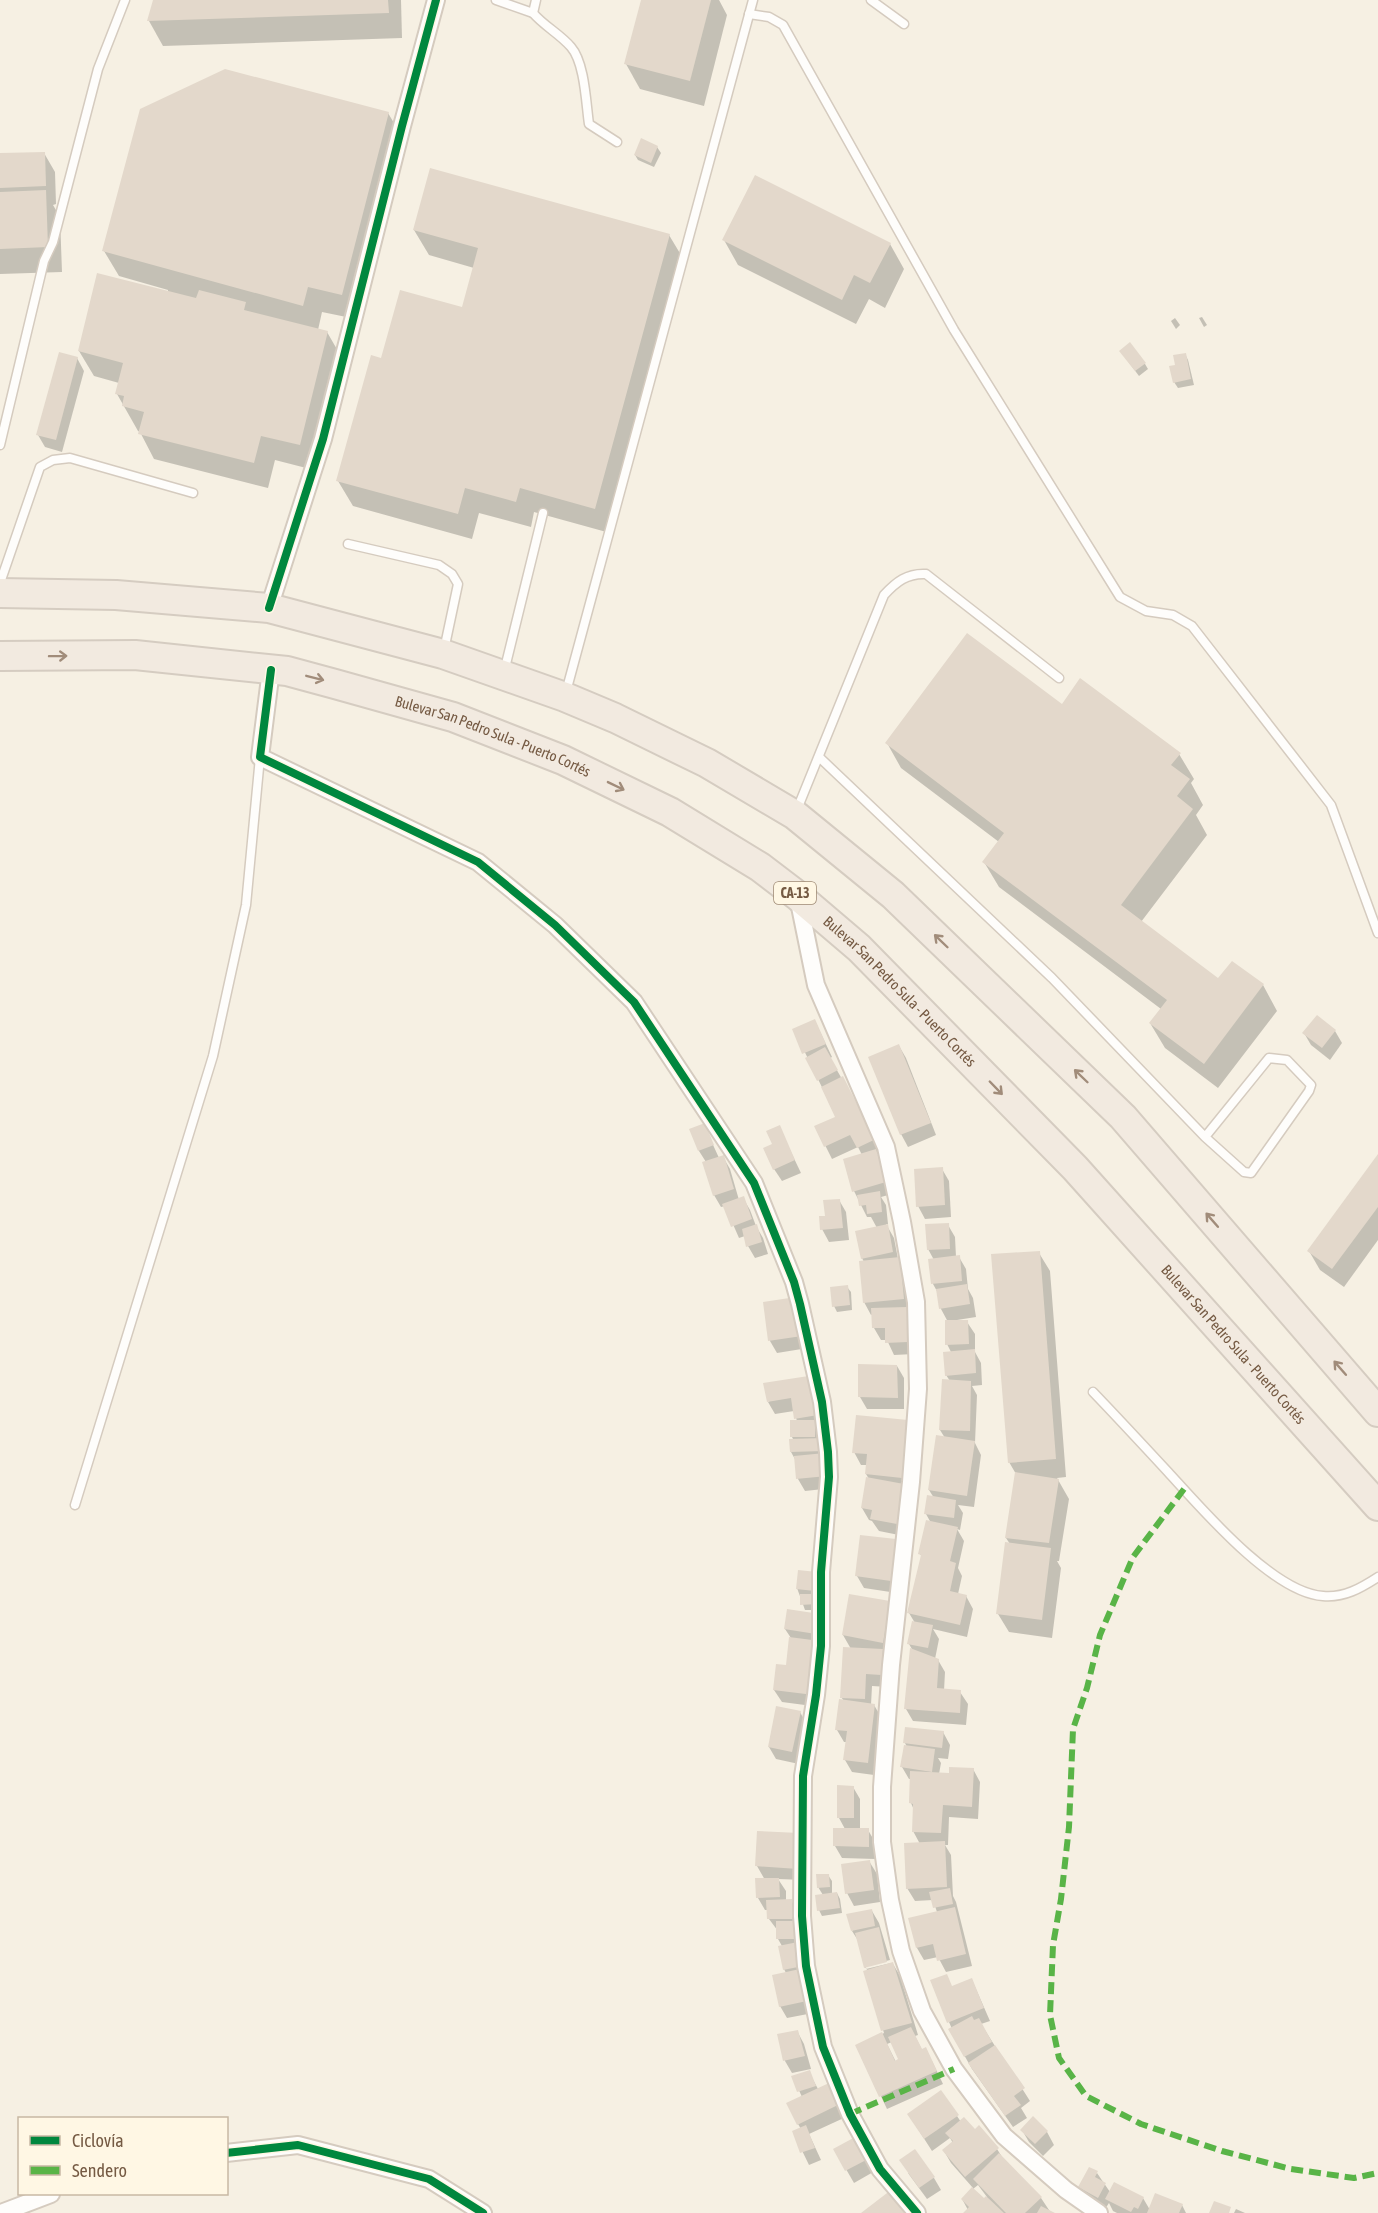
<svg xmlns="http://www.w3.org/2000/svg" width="1378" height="2213" viewBox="0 0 1378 2213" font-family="'Asap Condensed',sans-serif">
<rect width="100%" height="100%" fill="#f6f0e3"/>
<g fill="#0003" fill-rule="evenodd">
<path d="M155 0H401L402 38 163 46 149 21Z"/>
<path d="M642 0H719L727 15 704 106 640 89 626 64Z"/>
<path d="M388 113 403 138 356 319 322 312 318 330 327 332 342 358 314 470 275 460 268 488 154 459 140 432 138 431 117 394 119 383 94 376 79 351 168 292V290L119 276 104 251Z"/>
<path d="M657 147 661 153 654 167 638 160 635 155Z"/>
<path d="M44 153 55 172 56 204 53 205 60 217 62 272 0 274V155Z"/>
<path d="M414 230 669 235 684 260 610 533 534 512 531 527 479 513 472 539 353 506 338 481 382 360 463 309 474 268 429 255Z"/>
<path d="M724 240 890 244 904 269 885 308 869 299 856 324 738 265Z"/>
<path d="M1202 317 1207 325 1204 327 1199 318Z"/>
<path d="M1175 318 1180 325 1176 329 1171 321Z"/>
<path d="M1185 354 1188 360 1194 385 1178 388 1174 382 1177 366Z"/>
<path d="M1124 356 1145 364 1148 369 1139 376Z"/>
<path d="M77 358 84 371 62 452 45 447 38 435Z"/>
<path d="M1062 706 1179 754 1194 779 1191 783 1203 805 1196 815 1207 835 1141 922 1219 981 1263 985 1277 1011 1218 1088 1165 1048 1150 1023 1161 1009 999 887 984 862 999 842 901 768 887 743Z"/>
<path d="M1317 1017 1335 1031 1342 1043 1330 1060 1311 1045 1304 1033Z"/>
<path d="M815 1021 832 1057 830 1058 883 1151 877 1154 882 1163 892 1194 881 1197 886 1205 888 1224H886L894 1238 898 1259 907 1271 914 1354 894 1355 887 1340H881L874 1328 873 1314 871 1315 864 1302V1262L862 1258 877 1228 871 1217H867L854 1191 862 1155 858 1147 832 1159 816 1127 837 1118 794 1030Z"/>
<path d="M899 1046 906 1058 936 1135 908 1147 901 1134Z"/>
<path d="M704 1125 719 1158 723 1157 730 1169 739 1200 743 1198 750 1210 756 1226 763 1238 768 1254 755 1258 748 1246 745 1236 739 1238 725 1206 721 1207 714 1195 706 1162 699 1151Z"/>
<path d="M779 1127 801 1173 782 1181 774 1169V1145Z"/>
<path d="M1378 1157V1240L1344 1287 1320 1270 1309 1251Z"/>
<path d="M942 1169 949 1181 951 1217 925 1219 918 1206Z"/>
<path d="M839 1200 846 1212 849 1240 829 1242 822 1229 826 1217Z"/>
<path d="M948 1225 955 1237 956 1257H959L966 1269 968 1289 973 1298 976 1317 957 1320V1322H967L975 1334V1352L981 1363 982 1385 972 1386 977 1395 975 1443 981 1455 974 1507 958 1505 963 1513 960 1530 957 1529 964 1541 958 1568 962 1576 958 1594 966 1596 973 1609 967 1637 933 1629 939 1639 935 1659 938 1660 945 1672 944 1691 960 1692 968 1704 966 1725 913 1721 906 1709 913 1651 909 1644 915 1623 909 1613 922 1557 920 1554 931 1523 926 1514 934 1498 929 1490 945 1438 940 1430 943 1381H950L946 1375 951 1352 947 1344 948 1322 941 1309 938 1293 933 1284 930 1260H934L928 1249Z"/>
<path d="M1039 1253 1050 1271 1066 1477 1057 1478 1069 1499 1059 1561H1057L1061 1568 1052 1638 1009 1632 998 1614 1010 1544 1006 1538 1016 1474 1009 1462Z"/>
<path d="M847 1287 851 1292 852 1310 837 1312 834 1306Z"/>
<path d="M795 1299 808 1348 777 1353 770 1341 764 1303Z"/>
<path d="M897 1366 904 1378V1409H867L860 1397Z"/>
<path d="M814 1377 820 1421H815L822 1434 833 1488 805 1491 798 1479 796 1461 791 1452 794 1441 792 1437 797 1421 794 1411 775 1414 768 1402Z"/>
<path d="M907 1422 904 1536 879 1531 872 1521 869 1520 862 1508 869 1479 866 1474 867 1465H861L854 1452Z"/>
<path d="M895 1540 902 1553 897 1593 864 1588 857 1576Z"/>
<path d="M816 1573 820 1610H805L797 1588Z"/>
<path d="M889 1602 890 1654 883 1653 889 1663 888 1687 872 1686 871 1705H874L881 1717 874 1775 852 1772 845 1760 847 1742H844L837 1730 844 1701 841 1697 851 1649 843 1635Z"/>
<path d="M819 1615 820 1707 782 1702 774 1690 787 1667 791 1638 785 1629Z"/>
<path d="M800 1712 807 1725 799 1764 776 1759 769 1747Z"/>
<path d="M943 1732 950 1745 948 1759 938 1758 941 1763 939 1774 950 1775 973 1769 980 1782 978 1819 949 1817 948 1845H945L951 1855 953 1896 956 1902 972 1966 946 1972 938 1957 924 1960 917 1948 910 1919 937 1912 933 1900 915 1901 907 1888 920 1844 913 1831 914 1810 911 1803 912 1779H909L902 1767 907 1747 905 1743Z"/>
<path d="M853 1787 860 1799V1830H868L875 1842V1859L842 1858 835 1846V1829H845L839 1818Z"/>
<path d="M798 1835 804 1880 778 1879 786 1891V1901L791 1900 798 1913 813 2013 787 2018 780 2006 786 1973 784 1969 782 1946 778 1939V1931L769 1919 768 1910H765L758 1898 765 1880 757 1866Z"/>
<path d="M869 1861 877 1874 880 1902 854 1906 847 1893Z"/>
<path d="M828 1875 832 1881V1894L837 1893 840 1899 842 1913 822 1916 819 1910 823 1895 818 1887Z"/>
<path d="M872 1911 879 1923 890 1960 866 1966V1969L891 1963 893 1964 900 1976 918 2035 915 2036 922 2050 932 2061 943 2084 887 2109 857 2046 884 2033 865 1972 868 1971 865 1967 859 1942 852 1931ZM892 2042 900 2060 896 2062 887 2044Z"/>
<path d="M972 1980 990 2021 981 2024 1030 2101 1021 2108 1027 2118 1013 2127 972 2069 950 2030 952 2029 949 2022 953 1988Z"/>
<path d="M797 2031 804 2044 811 2069 792 2073 785 2061 779 2035Z"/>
<path d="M809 2072 818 2089 829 2085 846 2117 809 2134 821 2160 809 2165 793 2132 801 2129 798 2124 802 2097 793 2077Z"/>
<path d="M909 2115 957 2116 961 2122 997 2149 1004 2160 1041 2198 1051 2213H965L968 2210 962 2199 973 2188 951 2163 944 2151 953 2143 950 2138 932 2151ZM978 2185 987 2197 985 2200 973 2189Z"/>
<path d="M1033 2119 1047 2132 1054 2145 1043 2156 1029 2142 1022 2130Z"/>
<path d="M857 2138 875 2171 854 2183 835 2150Z"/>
<path d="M908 2173 934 2178 941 2190 927 2199Z"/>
<path d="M1097 2173 1110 2192 1143 2198 1150 2210 1182 2205 1186 2213H1117L1113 2211 1109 2203 1105 2209 1087 2199 1080 2187Z"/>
<path d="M1236 2209 1245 2213H1234Z"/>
</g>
<g fill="#e3d8cb">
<path d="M153 0H388L389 13 147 21Z"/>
<path d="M641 0H711L690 81 624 64Z"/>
<path d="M225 69 389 112 342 295 308 287 303 306 102 251 140 109Z"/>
<path d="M641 138 658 146 651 163 634 155Z"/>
<path d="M45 152 46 186 0 188V153Z"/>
<path d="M430 168 670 234 595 509 520 488 516 502 465 488 458 514 336 481 371 355 381 358 400 290 462 307 478 248 413 230Z"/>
<path d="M755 175 891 243 870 283 854 275 842 300 722 240Z"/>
<path d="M46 190 48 247 0 249V192Z"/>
<path d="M97 273 196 298 199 290 246 302 244 310 328 331 300 445 261 436 254 463 138 434 144 412 122 406 124 396 115 394 123 363 78 351Z"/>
<path d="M1130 342 1146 363 1135 371 1119 351Z"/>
<path d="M59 352 78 357 56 440 36 435Z"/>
<path d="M1186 353 1191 379 1173 383 1169 366 1175 365 1173 355Z"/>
<path d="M967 633 1062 704 1080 678 1181 753 1171 765 1190 779 1177 796 1193 809 1121 905 1218 978 1232 961 1264 984 1204 1064 1149 1023 1167 1000 982 862 1004 833 885 743Z"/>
<path d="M1317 1015 1336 1030 1322 1048 1302 1033Z"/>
<path d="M815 1019 826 1044 802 1054 792 1029Z"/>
<path d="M899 1044 931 1123 900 1135 868 1057Z"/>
<path d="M825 1047 838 1070 817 1081 805 1058Z"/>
<path d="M843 1076 858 1106 861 1104 878 1138 857 1148 850 1135 824 1147 814 1126 835 1117 821 1087Z"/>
<path d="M705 1123 714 1145 698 1151 689 1129Z"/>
<path d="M780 1125 795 1160 773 1170 763 1148 772 1144 766 1131Z"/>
<path d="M876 1149 886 1182 852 1192 843 1159Z"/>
<path d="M1378 1154V1207L1332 1269 1307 1251Z"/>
<path d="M724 1155 734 1189 713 1196 702 1162Z"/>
<path d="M943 1167 945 1205 916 1207 914 1169Z"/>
<path d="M880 1191 882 1212 867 1214 866 1205 859 1206 857 1195Z"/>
<path d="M744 1196 752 1219 731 1227 722 1204Z"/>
<path d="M840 1199 843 1228 820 1230 819 1216H825L823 1200Z"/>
<path d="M949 1223 950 1249 927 1250 925 1224Z"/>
<path d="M757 1224 762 1242 746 1247 742 1229Z"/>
<path d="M888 1224 893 1252 861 1259 855 1231Z"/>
<path d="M1040 1251 1056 1459 1008 1463 991 1254Z"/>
<path d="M960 1255 962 1281 931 1284 928 1259Z"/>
<path d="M900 1257 904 1299 863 1303 859 1261Z"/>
<path d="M967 1284 970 1304 939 1309 936 1289Z"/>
<path d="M848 1285 850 1305 832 1307 830 1287Z"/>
<path d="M796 1297 802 1336 768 1341 763 1302Z"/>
<path d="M907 1307 908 1342 885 1343V1328H872L871 1308Z"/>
<path d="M945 1320H968L969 1344 945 1345Z"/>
<path d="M975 1349 976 1373 945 1376 943 1352Z"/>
<path d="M858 1364 897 1365 898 1398 858 1397Z"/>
<path d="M815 1375 818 1415 794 1419 791 1398 767 1402 763 1383Z"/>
<path d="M942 1379 971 1381 970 1431 939 1430Z"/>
<path d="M856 1415 908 1420 902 1478 865 1474 867 1454 852 1453Z"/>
<rect x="790" y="1420" width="25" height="17"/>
<path d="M936 1435 975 1441 967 1496 928 1490Z"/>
<path d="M824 1438V1451L790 1452 789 1439Z"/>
<path d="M825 1453 827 1476 796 1479 794 1456Z"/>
<path d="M1015 1472 1059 1479 1049 1543 1005 1538Z"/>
<path d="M866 1477 904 1484 897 1524 870 1519 872 1510 861 1508Z"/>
<path d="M927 1495 956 1500 954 1518 924 1514Z"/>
<path d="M926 1520 958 1527 950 1561 956 1563 950 1591 967 1595 960 1625 907 1613 921 1555 918 1554Z"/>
<path d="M860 1535 896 1539 891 1581 855 1576Z"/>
<path d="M1005 1542 1051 1548 1042 1620 996 1614Z"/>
<path d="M798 1570 817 1572 815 1591 796 1589Z"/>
<path d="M800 1594H817V1604L800 1605Z"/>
<path d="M849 1594 890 1601 883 1643 842 1635Z"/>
<path d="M787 1609 820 1614 816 1634 784 1629Z"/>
<path d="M912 1621 933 1625 928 1648 907 1644Z"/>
<path d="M789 1637 820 1641 814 1695 773 1690 776 1664 786 1665Z"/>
<path d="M843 1647 883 1649 881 1675 866 1674 865 1699 840 1698Z"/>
<path d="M910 1648 939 1659 937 1688 961 1690 960 1713 904 1709Z"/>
<path d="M839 1699 875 1704 868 1763 843 1760 847 1731 835 1730Z"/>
<path d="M776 1706 801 1711 792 1752 768 1747Z"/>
<path d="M905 1727 944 1731 942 1748 903 1743Z"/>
<path d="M904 1745 935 1749 932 1772 900 1767Z"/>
<path d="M949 1767 974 1768 972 1807 943 1805 941 1833 912 1832 913 1804 909 1803 910 1771 949 1773Z"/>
<path d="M837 1785 854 1786V1818H837Z"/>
<path d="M833 1828H869V1847L833 1846Z"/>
<path d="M757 1831 799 1833 798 1869 755 1866Z"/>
<path d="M945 1841 947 1887 906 1889 904 1843Z"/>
<path d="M870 1860 874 1890 845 1894 841 1864Z"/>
<path d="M816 1874H829L830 1887 817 1888Z"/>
<path d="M755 1878H779L780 1897 756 1898Z"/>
<path d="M950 1888 953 1904 933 1908 929 1892Z"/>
<path d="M837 1892 840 1908 817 1911 815 1895Z"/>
<path d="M792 1899V1919H767L766 1900Z"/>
<path d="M955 1907 966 1954 937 1961 933 1944 916 1948 908 1918Z"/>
<path d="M872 1909 875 1926 851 1931 846 1914Z"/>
<path d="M776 1921H798L799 1939H776Z"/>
<path d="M879 1927 887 1962 864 1968 855 1933Z"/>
<path d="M798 1942 803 1966 783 1970 778 1946Z"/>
<path d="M893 1962 912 2023 881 2031 863 1971Z"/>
<path d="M800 1969 807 2001 779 2007 772 1975Z"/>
<path d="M947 1974 952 1986 972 1978 984 2008 947 2023 930 1980Z"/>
<path d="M972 2016 974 2020 979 2018 992 2042 964 2057 948 2029Z"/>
<path d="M911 2027 922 2049 926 2047 937 2071 879 2097 855 2045 882 2032 895 2061 898 2059 888 2037Z"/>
<path d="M798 2030 805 2056 783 2061 777 2034Z"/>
<path d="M995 2045 1025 2088 1014 2096 1021 2105 1005 2116 968 2063Z"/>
<path d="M810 2070 816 2086 797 2092 791 2076Z"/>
<path d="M829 2083 840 2104 797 2125 786 2103Z"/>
<path d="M941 2090 959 2115 924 2139 907 2114Z"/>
<path d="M1033 2116 1048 2131 1035 2144 1020 2130Z"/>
<path d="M964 2117 975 2129 979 2125 999 2148 965 2177 942 2150 953 2141 945 2133Z"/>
<path d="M806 2125 815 2148 800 2153 792 2131Z"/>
<path d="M857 2136 870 2158 845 2171 833 2149Z"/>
<path d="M915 2149 935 2177 919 2188 899 2160Z"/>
<path d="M999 2153 1042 2197 1025 2213H1006L973 2179Z"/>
<path d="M1089 2167 1098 2171 1095 2177 1106 2183 1098 2198 1078 2187Z"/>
<path d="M1114 2182 1144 2197 1138 2209 1134 2207 1131 2212 1105 2199Z"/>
<path d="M972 2187 984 2198 986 2196 1004 2213H963L969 2207 961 2199Z"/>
<path d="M891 2190 910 2213H861Z"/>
<path d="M1155 2193 1183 2204 1179 2213H1147Z"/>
<path d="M1214 2201 1231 2207 1229 2213H1209Z"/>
<path d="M1041 2206 1055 2213H1037Z"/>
</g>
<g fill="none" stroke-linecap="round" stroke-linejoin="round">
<defs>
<g id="service">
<path d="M496 0 533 13"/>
<path d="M536 0 533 13C544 26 560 34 571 47 585 63 586 104 589 124L617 142"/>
<path d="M871 0 904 24"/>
<path d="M749 14 769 17 783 25 954 330 1120 597 1146 611 1173 615 1192 626 1331 805 1378 933"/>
<path d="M0 445 44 261 53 242 98 69 125 0"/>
<path d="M348 544 439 565 452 574 458 584 444 650"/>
<path d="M0 583 40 467 53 460 70 458 193 493"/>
<path d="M504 672 543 513"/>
<path d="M566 692 753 0"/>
<path d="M819 757 1052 978 1205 1137 1244 1172 1251 1173 1309 1091 1311 1085 1287 1060 1269 1058 1205 1137"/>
<path d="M796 812 884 595C896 582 907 573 926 574L1059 678"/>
<path d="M1093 1392C1118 1418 1143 1445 1168 1472 1201 1508 1273 1593 1323 1596 1344 1598 1361 1588 1378 1577"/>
<path d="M75 1505 213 1056 246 905 260 757"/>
</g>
<g id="minor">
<path d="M269 608 323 439 402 126 436 0"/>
<path d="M271 670 260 757 478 862 555 925 634 1002 754 1183 794 1282 800 1304 822 1402 828 1452 829 1477 821 1572V1646L816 1695 803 1776 802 1916 806 1966 823 2047 850 2114 880 2169 917 2213"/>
<path d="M798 897 816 985 886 1147 902 1222 916 1302 918 1389 911 1482 891 1665 882 1787V1842L890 1900 901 1951 922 2011 954 2069 1004 2136 1066 2190 1099 2213"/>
<path d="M226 2153 298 2145 429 2179 483 2213"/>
<path d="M1 2213 51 2194"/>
</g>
<g id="trunk">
<path d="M0 593 116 595 269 608 443 654 565 697 615 718 707 763 795 815 893 895 1123 1117 1378 1412"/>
<path id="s1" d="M0 656 135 655 287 671 335 684 453 717 563 760 670 812 760 867 798 896 859 948 1075 1168 1378 1506"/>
</g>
</defs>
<use href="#service" stroke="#d5cbbf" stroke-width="11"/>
<use href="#minor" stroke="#d5cbbf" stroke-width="20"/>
<use href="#trunk" stroke="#d5ccc1" stroke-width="32"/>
<use href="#service" stroke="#fefdfb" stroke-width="8"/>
<use href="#minor" stroke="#fefdfb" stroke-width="16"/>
<use href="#trunk" stroke="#f2eae0" stroke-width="28"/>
<g stroke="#59b447" stroke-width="6" stroke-dasharray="12 6" stroke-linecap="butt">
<path d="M1184 1489 1133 1557 1100 1635 1087 1688 1073 1729 1069 1827 1061 1899 1053 1945 1050 2015 1059 2058 1086 2096 1141 2124 1222 2151 1291 2169 1354 2178 1378 2173"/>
<path d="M850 2114 954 2069"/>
</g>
<defs>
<g id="cycleway">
<path d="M269 608 323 439 402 126 436 0"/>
<path d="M271 670 260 757 478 862 555 925 634 1002 754 1183 794 1282 800 1304 822 1402 828 1452 829 1477 821 1572V1646L816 1695 803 1776 802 1916 806 1966 823 2047 850 2114 880 2169 917 2213"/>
<path d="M226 2153 298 2145 429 2179 483 2213"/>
</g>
</defs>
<use href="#cycleway" stroke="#fff7e4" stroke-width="11"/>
<use href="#cycleway" stroke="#00873e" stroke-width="8"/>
</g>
<defs><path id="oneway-shaft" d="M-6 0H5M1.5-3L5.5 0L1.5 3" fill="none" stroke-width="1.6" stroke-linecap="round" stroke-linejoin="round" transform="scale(1.5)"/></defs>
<g stroke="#a18c7a">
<use href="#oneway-shaft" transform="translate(58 656) rotate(-1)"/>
<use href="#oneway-shaft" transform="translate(315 678) rotate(14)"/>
<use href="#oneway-shaft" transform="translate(616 786) rotate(26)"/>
<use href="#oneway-shaft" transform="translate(941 941) rotate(-136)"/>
<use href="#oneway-shaft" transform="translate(1081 1076) rotate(-136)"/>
<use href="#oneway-shaft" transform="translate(996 1088) rotate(46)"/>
<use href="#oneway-shaft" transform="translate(1212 1220) rotate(-131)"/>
<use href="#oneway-shaft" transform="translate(1340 1368) rotate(-131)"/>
</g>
<g text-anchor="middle" stroke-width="4.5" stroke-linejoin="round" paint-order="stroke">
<rect fill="#fff7e4" stroke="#9e8973" stroke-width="1.5" x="774" y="882" width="42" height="22" rx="4.5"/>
<g font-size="14" font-weight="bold" fill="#755a43">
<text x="795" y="898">CA-13</text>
</g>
<g font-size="15" fill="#755a43" stroke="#fff7e4">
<text dy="5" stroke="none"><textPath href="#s1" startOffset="504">Bulevar San Pedro Sula - Puerto Cortés</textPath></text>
<text dy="5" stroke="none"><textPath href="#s1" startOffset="990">Bulevar San Pedro Sula - Puerto Cortés</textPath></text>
<text dy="5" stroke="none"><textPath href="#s1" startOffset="1476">Bulevar San Pedro Sula - Puerto Cortés</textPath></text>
</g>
</g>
<rect x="18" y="2117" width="210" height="78" fill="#fff7e4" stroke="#c8b8a4" stroke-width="1.5"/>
<rect x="30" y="2136" width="30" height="9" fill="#00873e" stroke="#c8b8a4" stroke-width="1.5"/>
<text x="72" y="2147" font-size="18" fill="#755a43">Ciclovía</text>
<rect x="30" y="2166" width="30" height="9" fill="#59b447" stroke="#c8b8a4" stroke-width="1.5"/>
<text x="72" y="2177" font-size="18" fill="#755a43">Sendero</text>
</svg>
